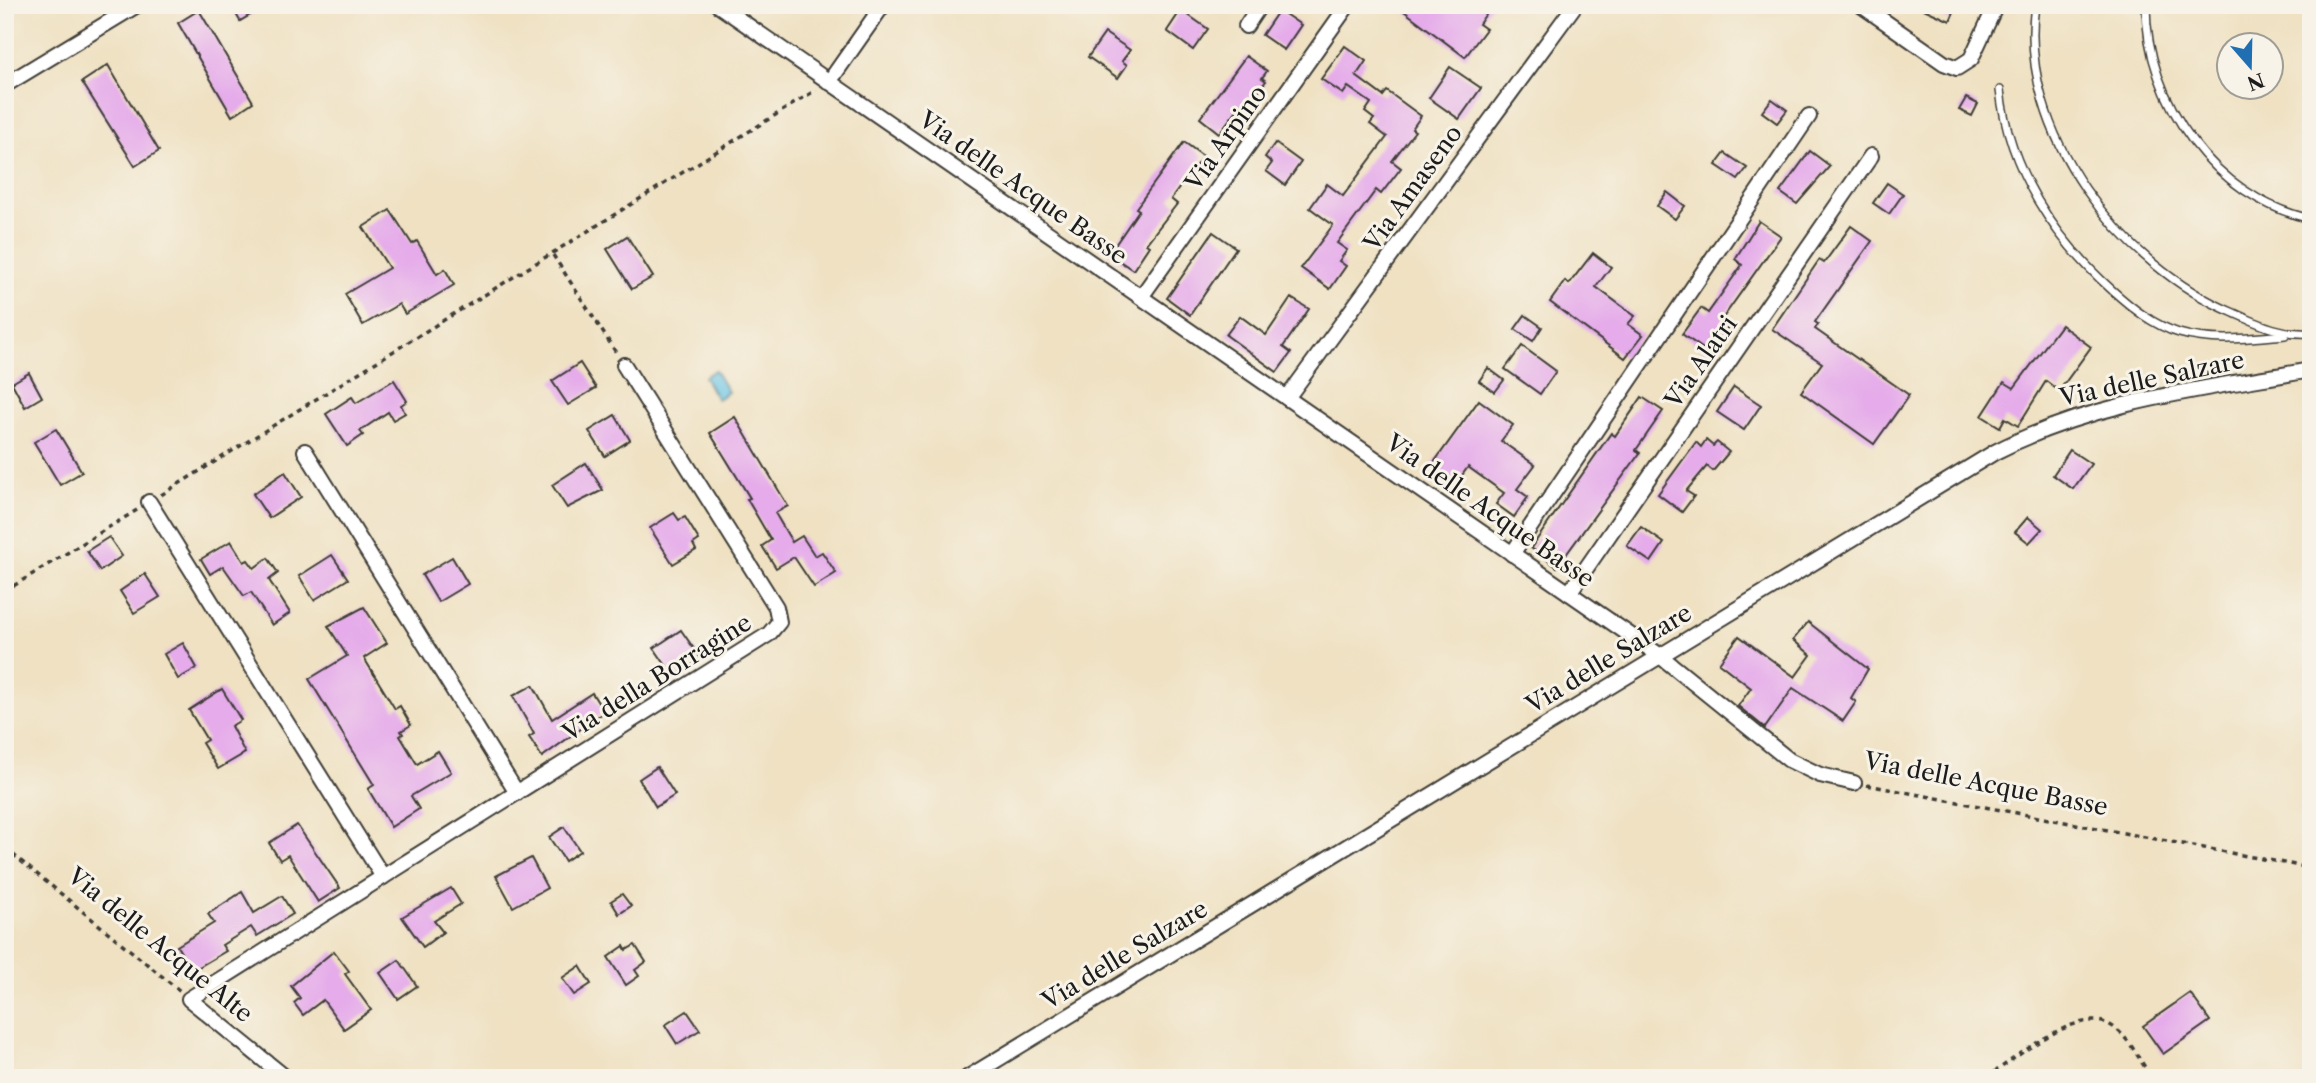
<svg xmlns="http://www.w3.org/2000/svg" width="2316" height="1083" viewBox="0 0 2316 1083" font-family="'Libre Caslon Text',serif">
<rect width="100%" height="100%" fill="#f7f3e8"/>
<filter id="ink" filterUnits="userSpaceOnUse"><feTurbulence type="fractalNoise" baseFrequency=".0143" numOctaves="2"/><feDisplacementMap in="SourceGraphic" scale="14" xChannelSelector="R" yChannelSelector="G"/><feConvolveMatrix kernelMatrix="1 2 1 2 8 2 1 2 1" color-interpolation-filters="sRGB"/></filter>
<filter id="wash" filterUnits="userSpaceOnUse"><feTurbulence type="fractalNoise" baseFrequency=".00686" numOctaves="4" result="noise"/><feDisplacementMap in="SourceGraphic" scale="28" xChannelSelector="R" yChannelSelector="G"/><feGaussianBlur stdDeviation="1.57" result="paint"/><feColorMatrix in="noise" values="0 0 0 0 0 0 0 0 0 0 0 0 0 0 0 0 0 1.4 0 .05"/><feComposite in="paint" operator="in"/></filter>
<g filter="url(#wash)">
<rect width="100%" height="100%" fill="#efe1c2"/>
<path fill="#65c3e4" stroke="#407080" stroke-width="2" d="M715 370 728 392 717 399 704 377Z"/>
<g id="blocks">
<g fill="#e5abea">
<path d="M231 5H267L240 21Z"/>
<path d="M1396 5H1492L1479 24 1486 29 1465 57Z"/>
<path d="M1915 5H1957L1950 21Z"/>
<path d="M199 10 253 102 232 116 178 23Z"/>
<path d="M1181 10 1208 29 1193 50 1167 31Z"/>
<path d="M1279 10 1301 25 1284 50 1262 35Z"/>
<path d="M1105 33 1130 50 1122 61 1127 65 1118 78 1088 57Z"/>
<path d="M1345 46 1366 61 1356 76 1383 96 1387 91 1421 116 1412 129 1415 131 1392 161 1401 168 1381 194 1376 190 1337 243 1347 250 1339 261 1346 266 1330 289 1301 268 1333 225 1310 208 1327 184 1343 196 1387 137 1370 124 1374 119 1365 112 1371 103 1348 87 1343 94 1321 79Z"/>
<path d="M1246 56 1267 71 1262 78 1266 81 1252 99 1248 96 1219 133 1200 118Z"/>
<path d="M108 65 159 151 135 166 82 82Z"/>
<path d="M1450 67 1481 88 1459 119 1429 98Z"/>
<path d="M1966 98 1978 104 1972 116 1959 110Z"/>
<path d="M1772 99 1787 110 1777 123 1762 112Z"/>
<path d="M1184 142 1203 156 1171 199 1177 204 1146 244 1149 246 1133 270 1109 254 1139 210 1136 208Z"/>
<path d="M1275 143 1301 162 1285 185 1266 171 1272 163 1265 157Z"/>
<path d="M1810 151 1830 166 1797 204 1780 192Z"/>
<path d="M1725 153 1747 168 1738 180 1716 165Z"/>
<path d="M1887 183 1903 194 1889 214 1873 203Z"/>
<path d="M1667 192 1685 206 1675 219 1657 206Z"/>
<path d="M390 210 412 244 417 241 437 274 445 269 454 285 405 314 399 304 363 325 345 294 389 268 363 227Z"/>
<path d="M1759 221 1781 236 1720 322 1728 327 1709 353 1682 334 1701 308 1708 313 1742 265 1735 259Z"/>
<path d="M1851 226 1872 241 1815 322 1818 324 1815 329 1909 395 1874 444 1801 392 1822 363 1772 329 1819 260 1824 263Z"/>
<path d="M1213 232 1236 248 1190 315 1167 298Z"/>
<path d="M627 236 653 277 632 289 607 249Z"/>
<path d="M1593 253 1611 267 1596 287 1635 316 1628 324 1643 335 1625 358 1550 302 1565 281 1569 284Z"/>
<path d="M1291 298 1309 309 1283 347 1291 353 1277 372 1226 335 1240 316 1266 335Z"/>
<path d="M1525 315 1542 327 1533 341 1515 329Z"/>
<path d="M2061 325 2091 347 2059 391 2046 381 2018 426 2005 418 2000 427 1982 416 2004 382 2014 388Z"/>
<path d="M1522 346 1556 371 1540 394 1505 369Z"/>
<path d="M580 363 596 388 568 405 552 381Z"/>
<path d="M1488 368 1504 380 1495 392 1479 381Z"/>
<path d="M29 373 42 397 25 407 12 383Z"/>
<path d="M394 380 407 401 401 405 405 413 393 420 388 412 360 431 363 435 347 446 326 414 352 397 356 403Z"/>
<path d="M1734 387 1761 405 1744 430 1717 412Z"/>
<path d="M1642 397 1663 411 1636 450 1640 453 1557 567 1531 548 1611 433 1615 436Z"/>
<path d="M1479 400 1513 425 1501 441 1535 465 1517 489 1528 497 1514 517 1496 504 1504 493 1468 467 1450 492 1425 475Z"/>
<path d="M615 415 630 440 605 456 589 431Z"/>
<path d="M735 417 788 506 775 513 792 542 802 536 815 556 822 552 836 573 814 587 794 557 776 568 762 546 771 540 747 499 750 498 710 433Z"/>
<path d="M56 429 82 472 60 485 34 442Z"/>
<path d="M1706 440 1713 446 1717 442 1729 452 1713 471 1707 466 1686 491 1694 496 1682 512 1658 494 1696 442 1701 447Z"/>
<path d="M2070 450 2091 464 2073 489 2053 475Z"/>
<path d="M586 463 603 490 567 508 552 485Z"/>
<path d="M285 472 301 497 269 518 253 494Z"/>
<path d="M674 513 679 520 685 517 699 540 693 544 696 550 673 564 650 528Z"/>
<path d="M2028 517 2042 529 2029 543 2015 532Z"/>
<path d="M1641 527 1664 543 1651 562 1627 546Z"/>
<path d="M109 537 122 556 100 571 87 551Z"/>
<path d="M231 541 244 562 248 560 254 568 268 558 278 573 269 580 290 613 272 625 251 592 244 596 223 566 210 574 201 559Z"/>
<path d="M332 555 348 579 314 600 299 576Z"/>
<path d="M452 557 468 584 438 602 422 575Z"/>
<path d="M145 574 160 597 134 613 120 591Z"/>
<path d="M364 607 387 643 364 658 395 709 400 706 411 725 401 731 403 734 400 736 417 764 438 751 451 772 411 796 419 809 391 827 368 789 374 785 309 679 347 656 328 626Z"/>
<path d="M1808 622 1868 669 1851 698 1856 702 1843 721 1793 688 1765 728 1738 706 1751 688 1719 663 1739 636 1795 677 1811 655 1793 640Z"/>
<path d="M681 630 701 659 674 677 654 648Z"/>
<path d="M183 643 197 668 178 679 164 654Z"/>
<path d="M533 685 552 719 592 693 604 712 542 757 529 737 534 734 513 696Z"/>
<path d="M222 689 241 720 231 726 245 753 218 769 202 743 207 740 189 710Z"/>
<path d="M657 767 675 795 656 807 639 779Z"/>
<path d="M297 825 340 888 318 902 288 855 280 860 269 843Z"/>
<path d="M564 827 580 851 565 861 549 837Z"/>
<path d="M531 858 547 888 513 907 496 876Z"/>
<path d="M451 888 461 904 434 921 443 932 423 947 402 917Z"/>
<path d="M242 892 254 913 282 896 293 914 257 936 251 927 222 945 226 951 192 971 177 946 214 923 208 914Z"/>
<path d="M622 894 631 906 619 914 611 901Z"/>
<path d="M635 945 646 962 635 970 639 976 626 985 608 957 624 946 626 950Z"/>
<path d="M334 951 349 971 345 974 371 1010 344 1029 323 1000 303 1015 294 1003 300 998 291 986Z"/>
<path d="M399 960 417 986 398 999 380 973Z"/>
<path d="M580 966 591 984 574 995 562 978Z"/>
<path d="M2190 993 2210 1021 2163 1054 2143 1026Z"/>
<path d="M687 1011 700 1030 677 1044 665 1025Z"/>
</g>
</g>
</g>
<g filter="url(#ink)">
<use href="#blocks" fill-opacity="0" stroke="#3c3a35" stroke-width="2"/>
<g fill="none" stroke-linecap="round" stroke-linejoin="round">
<defs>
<g id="lane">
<path d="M2035 5C2017 132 2121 266 2234 313 2261 325 2282 335 2311 333"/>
<path d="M2146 5C2146 102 2215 198 2311 219"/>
<path d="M2000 90C2009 170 2054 238 2112 290 2132 308 2153 325 2179 333 2213 343 2250 338 2285 335"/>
</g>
<g id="street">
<path d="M718 5 1659 655 1789 760 1820 775 1854 783"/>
<path d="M1861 5 1944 63 1957 68 1971 59 1996 5"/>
<path d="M1246 26 1260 5"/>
<path d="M829 82 883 5"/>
<path d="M5 85 137 5"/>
<path d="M1141 297 1348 5"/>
<path d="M1287 398 1575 5"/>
<path d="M305 451 517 793"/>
<path d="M149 502 383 877"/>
<path d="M1512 554 1809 116"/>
<path d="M1569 593 1871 156"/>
<path d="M286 1078 189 999 769 634 779 622 776 607 624 365"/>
<path d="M967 1078 1995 452C2094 401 2203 389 2311 370"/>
</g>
</defs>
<use href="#lane" stroke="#3c3a35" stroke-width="10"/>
<use href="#street" stroke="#3c3a35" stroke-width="18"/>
<g stroke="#3c3a35" stroke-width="3.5" stroke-dasharray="5 5" stroke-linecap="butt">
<path d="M553 255 617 354"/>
<path d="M161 495 816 90"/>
<path d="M5 591 137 510"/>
<path d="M1867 785 2311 868"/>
<path d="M5 848 180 991"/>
<path d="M1986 1078C2015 1059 2076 1006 2110 1025 2127 1034 2139 1059 2150 1075"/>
</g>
<use href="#lane" stroke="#fff" stroke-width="7"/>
<use href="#street" stroke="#fff" stroke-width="14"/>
</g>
</g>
<g text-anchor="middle" stroke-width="6" stroke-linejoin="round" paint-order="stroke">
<g font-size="24" fill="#1c1c1c" stroke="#f7f3e8">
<text transform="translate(1226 138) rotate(-55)" y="8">Via Arpino</text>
<text transform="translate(1023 188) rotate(35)" y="8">Via delle Acque Basse</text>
<text transform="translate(1413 188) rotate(-54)" y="8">Via Amaseno</text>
<text transform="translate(1701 362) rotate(-55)" y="8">Via Alatri</text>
<text transform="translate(2152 379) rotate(-12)" y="8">Via delle Salzare</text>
<text transform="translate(1490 511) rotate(35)" y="8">Via delle Acque Basse</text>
<text transform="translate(1609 659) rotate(-31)" y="8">Via delle Salzare</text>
<text transform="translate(657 678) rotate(-32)" y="8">Via della Borragine</text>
<text transform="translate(1986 784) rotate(11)" y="8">Via delle Acque Basse</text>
<text transform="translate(160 945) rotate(39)" y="8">Via delle Acque Alte</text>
<text transform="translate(1125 955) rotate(-31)" y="8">Via delle Salzare</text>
</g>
</g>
<rect width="2316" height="1083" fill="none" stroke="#f7f3e8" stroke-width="28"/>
<g transform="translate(2250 66) rotate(160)"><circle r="33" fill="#f7f3e8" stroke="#9f9d96" stroke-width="2"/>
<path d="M0-5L12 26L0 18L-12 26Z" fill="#1f6fb2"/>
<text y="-10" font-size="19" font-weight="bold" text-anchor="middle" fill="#1c1c1c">N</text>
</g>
</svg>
